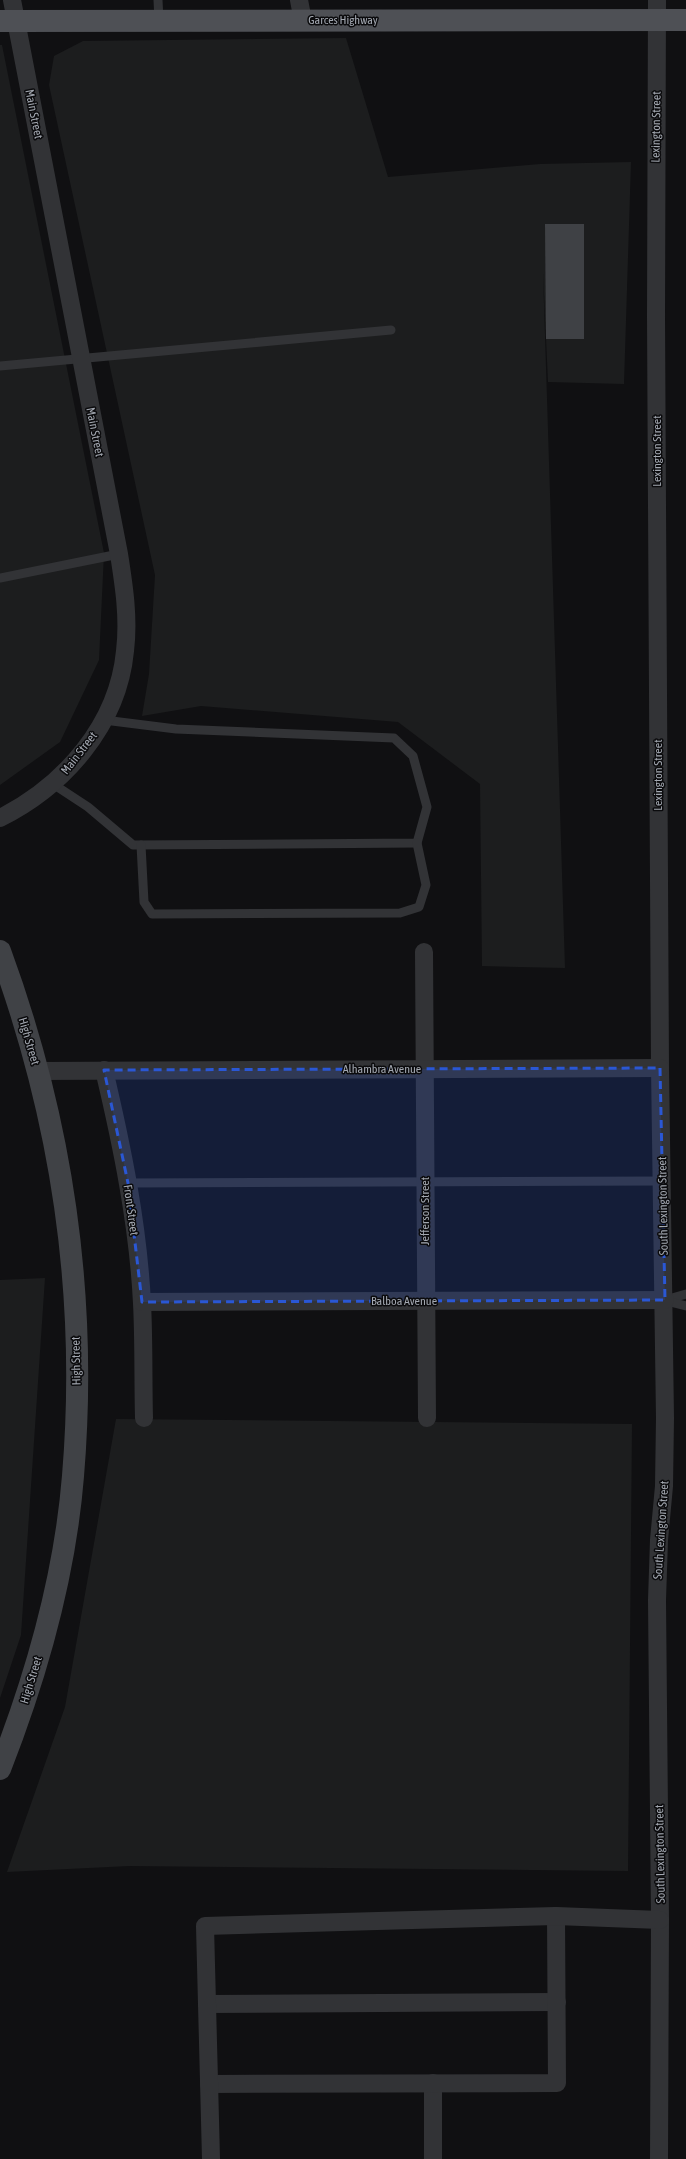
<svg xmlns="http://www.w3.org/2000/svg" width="686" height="2159" viewBox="0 0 686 2159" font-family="'Asap Condensed',sans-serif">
<rect width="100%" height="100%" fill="#101012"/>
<g fill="#1c1d1e">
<path d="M346 38 388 177 540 164 631 162 624 384 548 382 543 272 565 968 482 966 480 784 398 722 201 706 142 716 149 674 155 575 49 85 54 56 83 41Z"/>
<path d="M0 45H2L104 553 99 660 60 742 0 785Z"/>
<path d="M45 1278 21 1635 0 1698V1280Z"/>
<path d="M116 1419 632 1424 628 1871 129 1866 7 1872 65 1707Z"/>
</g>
<path fill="#3f4145" d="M545 224H584V339H546Z"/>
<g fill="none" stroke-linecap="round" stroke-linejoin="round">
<g stroke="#323336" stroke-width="9">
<path d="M158 0 159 21"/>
<path d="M0 366 391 330"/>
<path d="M0 578 119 554"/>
<path d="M53 784 88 807 133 845 417 843 427 807 413 756 394 738 176 729 104 720"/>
<path d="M141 845 144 902 152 914 400 913 419 907 426 885 417 843"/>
<path d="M128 1183 663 1181"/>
<path d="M665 1300 686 1294"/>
<path d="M666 1301 686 1306"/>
</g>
<g stroke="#323336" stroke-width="18">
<path d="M299 0 303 21"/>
<path d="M657 0 656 317 660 1068 665 1418 664 1486 659 1540 657 1600 660 1920 659 2159"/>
<path d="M0 818C64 786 118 725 125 651 129 618 124 586 119 554L12 0"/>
<path d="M424 952 427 1418"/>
<path d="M104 1070C122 1146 138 1224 142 1303 144 1341 143 1380 144 1418"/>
<path d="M38 1071 660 1068"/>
<path d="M142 1302 665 1300"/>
<path d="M207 2004 557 2002"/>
<path d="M433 2083V2159"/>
<path d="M209 2084 557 2083 556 1916"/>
<path d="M211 2159 205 1926 556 1916 660 1920"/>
</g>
<path stroke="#404246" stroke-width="22" d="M0 951C62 1120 88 1297 73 1476 65 1576 36 1677 0 1769"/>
<path stroke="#4e5055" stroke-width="22" d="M0 21 686 20"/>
</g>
<path fill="#2a57d4" fill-opacity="0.2" stroke="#2a57d4" stroke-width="3" stroke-dasharray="8 5" stroke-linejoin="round" d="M660 1068 665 1300 142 1302 128 1183 104 1070Z"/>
<g text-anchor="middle" stroke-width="3" stroke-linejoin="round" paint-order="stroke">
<g font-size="12" fill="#a3a8b1" stroke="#0b0b0d">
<text x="343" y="24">Garces Highway</text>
<text transform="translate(34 114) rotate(79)" y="4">Main Street</text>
<text transform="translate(656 127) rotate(-89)" y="4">Lexington Street</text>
<text transform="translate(95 432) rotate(79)" y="4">Main Street</text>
<text transform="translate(657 451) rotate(-90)" y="4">Lexington Street</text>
<text transform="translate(79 753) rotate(-52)" y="4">Main Street</text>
<text transform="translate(658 775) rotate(-90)" y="4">Lexington Street</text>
<text transform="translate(29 1041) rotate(74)" y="4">High Street</text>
<text x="382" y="1073">Alhambra Avenue</text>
<text transform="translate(663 1206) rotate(-91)" y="4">South Lexington Street</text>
<text transform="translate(131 1210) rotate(82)" y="4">Front Street</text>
<text transform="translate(425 1211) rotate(-90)" y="4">Jefferson Street</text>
<text x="404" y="1305">Balboa Avenue</text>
<text transform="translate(76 1361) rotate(-91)" y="4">High Street</text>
<text transform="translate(661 1530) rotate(-86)" y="4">South Lexington Street</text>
<text transform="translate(31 1680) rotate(-73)" y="4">High Street</text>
<text transform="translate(660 1854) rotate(-91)" y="4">South Lexington Street</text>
</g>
</g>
</svg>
